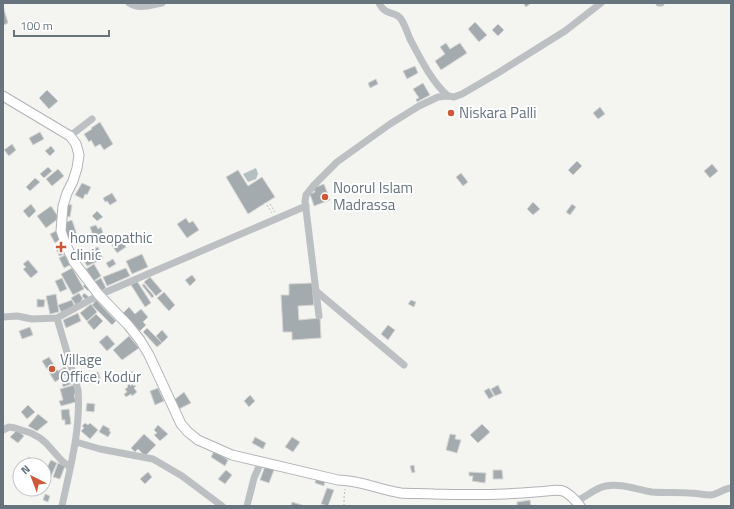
<svg xmlns="http://www.w3.org/2000/svg" width="734" height="509" viewBox="0 0 734 509" font-family="'Titillium Web',sans-serif">
<rect width="100%" height="100%" fill="#f4f4f1"/>
<path fill="#b4bfc2" d="M256 168 258 174 256 179 248 182 243 174Z"/>
<g fill="#a4abaf" stroke="#d6d6d4">
<path d="M523 3H531L526 7Z"/>
<path d="M3 6 8 23 4 25 3 23Z"/>
<path d="M475 22 487 35 479 42 468 29Z"/>
<path d="M498 24 504 30 498 36 492 30Z"/>
<path d="M446 43 450 49 460 43 467 53 441 70 435 61 445 54 440 47Z"/>
<path d="M415 66 418 73 407 79 403 71Z"/>
<path d="M376 79 378 84 370 88 368 83Z"/>
<path d="M423 83 430 95 417 102 416 99 419 98 413 89Z"/>
<path d="M47 90 58 101 49 109 39 98Z"/>
<path d="M600 107 605 114 598 119 593 113Z"/>
<path d="M100 122 113 144 104 150 100 144 95 147 91 140 89 142 84 134 92 129 91 128Z"/>
<path d="M40 132 44 139 33 145 29 138Z"/>
<path d="M12 144 16 150 9 156 4 150Z"/>
<path d="M51 146 55 151 50 156 45 151Z"/>
<path d="M577 161 582 166 573 175 568 170Z"/>
<path d="M712 164 718 171 710 178 704 171Z"/>
<path d="M48 167 52 171 44 178 40 174Z"/>
<path d="M58 169 64 176 52 186 46 179Z"/>
<path d="M238 170 248 186 262 177 275 197 248 214 226 177Z"/>
<path d="M461 173 468 182 463 186 456 177Z"/>
<path d="M35 178 40 182 30 191 26 187Z"/>
<path d="M82 183 91 187 87 195 85 194 83 199 75 195Z"/>
<path d="M324 184 330 200 314 206 310 194 315 192 313 188Z"/>
<path d="M112 193 117 201 110 205 107 201 105 202 103 198Z"/>
<path d="M533 202 540 209 533 215 527 209Z"/>
<path d="M31 204 36 211 29 218 23 211Z"/>
<path d="M66 204 72 205 70 217 64 216Z"/>
<path d="M572 204 576 207 570 215 566 212Z"/>
<path d="M51 206 59 218 46 228 37 216Z"/>
<path d="M97 211 103 217 97 221 92 216Z"/>
<path d="M186 218 189 223 193 221 199 230 187 238 177 224Z"/>
<path d="M72 220 79 241 70 244 63 223Z"/>
<path d="M96 225 98 229 101 227 104 236 92 240 90 234 92 233 90 227Z"/>
<path d="M56 231 61 239 55 243 50 234Z"/>
<path d="M119 236 126 247 117 253 110 242Z"/>
<path d="M60 244 64 254 59 256 55 245Z"/>
<path d="M98 247 103 259 87 266 83 259 90 255 88 251Z"/>
<path d="M142 254 148 267 132 274 126 261Z"/>
<path d="M65 255 70 265 64 268 59 258Z"/>
<path d="M113 259 116 264 109 268 106 263Z"/>
<path d="M28 260 38 272 31 278 23 269 26 267 23 264Z"/>
<path d="M94 264 101 276 94 281 86 269Z"/>
<path d="M72 268 84 289 73 295 61 274Z"/>
<path d="M126 268 130 276 107 286 103 277Z"/>
<path d="M192 275 196 280 190 286 185 280Z"/>
<path d="M150 277 162 291 156 296 144 282Z"/>
<path d="M62 278 67 289 60 292 55 281Z"/>
<path d="M101 278 106 288 99 292 94 282Z"/>
<path d="M137 281 151 303 145 307 131 285Z"/>
<path d="M88 282 92 287 88 291 83 286Z"/>
<path d="M312 283 314 305 298 306 299 320 320 318 321 338 292 340V332H283L281 295H289V284Z"/>
<path d="M144 284 154 296 152 298 142 285Z"/>
<path d="M164 292 175 305 169 311 157 298Z"/>
<path d="M79 293 83 299 81 300 82 302 76 305 71 298Z"/>
<path d="M84 293 89 297 86 300 82 296Z"/>
<path d="M56 294 59 312 50 314 46 296Z"/>
<path d="M37 299 45 300 44 307H37Z"/>
<path d="M72 300 75 307 61 312 58 305Z"/>
<path d="M96 300 116 321 112 325 92 305Z"/>
<path d="M411 300 416 302 414 307 408 304Z"/>
<path d="M91 304 97 312 87 321 80 313Z"/>
<path d="M129 307 135 314 141 309 148 317 143 322 146 325 140 331 123 313Z"/>
<path d="M78 313 81 321 66 328 63 320Z"/>
<path d="M96 314 103 321 94 330 87 322Z"/>
<path d="M388 325 395 330 388 340 381 334Z"/>
<path d="M30 327 33 335 22 339 19 331Z"/>
<path d="M147 328 162 343 157 347 143 332Z"/>
<path d="M162 330 168 337 162 343 156 336Z"/>
<path d="M107 335 115 344 107 351 99 342Z"/>
<path d="M129 336 139 348 122 360 113 350Z"/>
<path d="M49 357 58 371 65 367 69 373 55 382 42 361Z"/>
<path d="M132 371 136 375 132 379 128 375Z"/>
<path d="M98 372 101 380 88 384 86 376Z"/>
<path d="M73 376 74 383 63 387 62 382 64 381 63 379Z"/>
<path d="M129 384 131 386 132 384 134 386 135 385 136 386 134 388 137 392 132 396 131 394 126 397 124 394 127 392 125 389 128 387 127 386Z"/>
<path d="M74 385 76 394 74 395 76 402 61 406 59 401 63 400 60 389Z"/>
<path d="M498 385 502 393 495 396 491 389Z"/>
<path d="M158 388 164 401 155 405 150 391Z"/>
<path d="M489 388 494 396 489 399 484 391Z"/>
<path d="M184 392 191 403 179 409 174 400Z"/>
<path d="M250 395 255 401 249 407 244 401Z"/>
<path d="M87 403 95 404 94 412 86 411Z"/>
<path d="M28 405 35 412 27 419 21 412Z"/>
<path d="M69 409 71 424 65 425V420H62L61 410Z"/>
<path d="M38 414 48 422 37 431 28 426Z"/>
<path d="M85 423 88 425 90 423 98 430 90 439 81 431 84 428 82 426Z"/>
<path d="M482 424 490 432 478 443 470 435Z"/>
<path d="M103 425 110 429 109 431 111 432 108 437 99 432Z"/>
<path d="M158 425 168 434 160 441 154 435 157 433 154 430Z"/>
<path d="M17 430 24 436 18 443 10 437Z"/>
<path d="M144 434 156 445 145 456 138 449 135 452 131 448Z"/>
<path d="M450 434 456 435 455 439 461 440 457 453 446 450Z"/>
<path d="M255 437 266 443 263 449 252 443Z"/>
<path d="M292 437 300 442 293 452 285 447Z"/>
<path d="M214 451 228 460 225 466 211 457Z"/>
<path d="M29 457 35 461 32 465 26 461Z"/>
<path d="M51 460 57 463 51 476 48 475 50 471 46 469Z"/>
<path d="M58 463 65 466 60 479 53 477Z"/>
<path d="M414 465 415 472 412 473 410 466Z"/>
<path d="M265 466 274 470 269 483 260 480Z"/>
<path d="M226 470 232 475 225 484 218 479Z"/>
<path d="M493 470H502L503 479H493Z"/>
<path d="M148 472 152 477 145 484 140 479Z"/>
<path d="M469 472 486 473 485 483 472 481 473 476H469Z"/>
<path d="M316 478 325 481 324 486 315 483Z"/>
<path d="M327 488 334 490 328 506 321 504Z"/>
<path d="M45 494 50 496 48 502 43 500Z"/>
<path d="M530 500 531 506H517V502Z"/>
<path d="M292 502 305 506H291Z"/>
</g>
<g fill="none" stroke-linecap="round" stroke-linejoin="round">
<defs>
<path id="major" d="M3 96 70 136 76 144 79 155 77 168 73 181 67 193 63 206 61 231 66 245 74 262 99 295 128 325 140 340 149 355 181 424 188 432 198 440 232 455 338 480C360 480 380 490 401 493 412 494 423 493 434 494 468 495 502 495 535 492 560 491 562 484 580 506"/>
</defs>
<use href="#major" stroke="#b0b4b7" stroke-width="11"/>
<g stroke="#b6b9bb" stroke-width="1" stroke-dasharray="2 2" stroke-linecap="butt">
<path d="M270 204 275 212"/>
<path d="M267 205 272 213"/>
<path d="M344 506V498L345 489"/>
</g>
<g stroke="#bcc0c2" stroke-width="7">
<path d="M129 3C139 10 151 5 162 3"/>
<path d="M379 3C386 17 395 10 401 19 405 25 407 32 410 39 420 58 432 82 448 96"/>
<path d="M659 3H661"/>
<path d="M70 136 92 119"/>
<path d="M316 291 404 365"/>
<path d="M319 316 305 201 306 195 314 185 337 162 390 124 419 106 438 97 448 96 454 97 462 94 498 73 565 31 601 3"/>
<path d="M3 317 17 316 32 319 57 318 99 295 306 206"/>
<path d="M57 318 78 390C81 429 70 468 62 506"/>
<path d="M3 430 9 427 15 428 31 433 40 438 46 443 62 461 70 467"/>
<path d="M76 442 100 449 153 459 182 476 222 506"/>
<path d="M576 501C587 497 594 488 606 486 622 483 637 490 652 492 664 493 677 492 689 493 696 493 704 495 711 495 718 494 725 488 731 488"/>
<path d="M247 506 254 478 261 462"/>
</g>
<use href="#major" stroke="#fff" stroke-width="9"/>
</g>
<g fill="#cb593a" stroke="#fff" stroke-width="1.5">
<circle cx="451" cy="113" r="4"/>
<circle cx="325" cy="197" r="4"/>
<path d="M59 241h4v4h4v4h-4v4h-4v-4h-4v-4h4z"/>
<circle cx="52" cy="369" r="4"/>
</g>
<g text-anchor="middle" stroke-width="4" stroke-linejoin="round" paint-order="stroke">
<g font-size="15" fill="#67747e" stroke="#fff" text-anchor="start">
<text x="459" y="118">Niskara Palli</text>
<text x="333" y="193">Noorul Islam<tspan x="333" dy="17">Madrassa</tspan></text>
<text x="70" y="243">homeopathic<tspan x="70" dy="17">clinic</tspan></text>
<text x="60" y="365">Village<tspan x="60" dy="17">Office, Kodur</tspan></text>
</g>
</g>
<rect width="734" height="509" fill="none" stroke="#67747e" stroke-width="8"/>
<g transform="translate(32 477) rotate(318)"><circle r="19" fill="#ffffff" stroke="#c2c7cb"/>
<path d="M0-3L7 15L0 10L-7 15Z" fill="#cb593a"/>
<text y="-6" font-size="11" font-weight="bold" text-anchor="middle" fill="#67747e">N</text>
</g>
<path d="M14 30v6h95v-6" fill="none" stroke="#67747e" stroke-width="2"/>
<text x="20" y="30" font-size="12" fill="#67747e" stroke="#ffffff" stroke-width="3" paint-order="stroke">100 m</text>
</svg>
